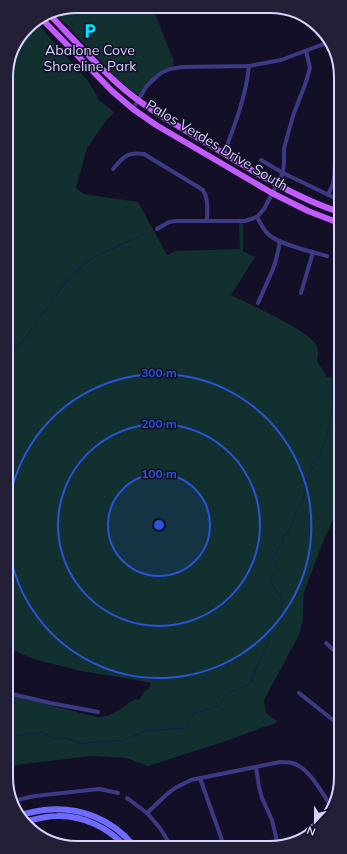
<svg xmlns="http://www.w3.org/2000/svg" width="347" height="854" viewBox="0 0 347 854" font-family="Mulish,sans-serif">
<rect width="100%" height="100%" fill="#130f26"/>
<g fill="#12302f">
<path d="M77 6 156 7 155 14 174 61 173 66C157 71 148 81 139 94H135L117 78 56 14Z"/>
<path d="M36 22 88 81 100 101 114 112 105 122 87 148 76 188 84 194 138 202 167 255 176 251 240 249 239 222 243 223V251L255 257 231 295C247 303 310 331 317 346 319 351 318 356 317 361L327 377 334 378 340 347V504L323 542 304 592 303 602V620L299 635 264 700 266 713 278 722 226 741 148 766 126 758 91 756 16 765 8 769V695L97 717C111 718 124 706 135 699L139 700 145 690 149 689 151 683 124 678 81 671 33 659 8 648 6 72 13 46 30 24Z"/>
</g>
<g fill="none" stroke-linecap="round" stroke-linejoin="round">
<g stroke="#0c2248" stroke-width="1">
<path d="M7 359 32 329 56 295 77 270 92 258 144 234"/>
<path d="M8 737 43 732 53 738H67L82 744 94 742H107L124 740 145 731 186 728 195 713 219 706 226 694 249 685 268 643 270 630 279 621 283 601 269 580 280 570 272 557 275 554 281 544 284 536 292 525 296 511 303 500 305 482 310 472 318 460 327 435 333 405 332 381 333 351 339 330"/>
</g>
<g stroke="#3d3a85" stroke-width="4">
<path d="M133 109 146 87 154 79 161 73 170 69 182 67 249 66 281 60 329 42"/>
<path d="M224 153C235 125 246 96 249 66"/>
<path d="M261 160 283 173 339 200"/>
<path d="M113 169C123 157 127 152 144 154L203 190C209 200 207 210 207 221"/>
<path d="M328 195 333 184 334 178 336 148 339 138"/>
<path d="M257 217C260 223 263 229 268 234 278 244 312 252 327 256"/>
<path d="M157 229 169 222 176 221H245L257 217 264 209 283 173 284 163V149L289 130 294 113 305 85 310 68 306 51"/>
<path d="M301 293 313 252"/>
<path d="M258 303 273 269 276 260 280 242"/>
<path d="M326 643 340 656"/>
<path d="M8 692 12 694 50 703 98 712"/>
<path d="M299 693 333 720 341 729"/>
<path d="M256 767 259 787 262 798 272 820 278 846"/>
<path d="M200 778 223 843"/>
<path d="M127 798 147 813 160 828 171 846"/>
<path d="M12 801 35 796 99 789 118 793"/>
<path d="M147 813 166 795 175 788 191 780 280 762C287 762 293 762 299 766 312 774 322 793 331 806"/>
</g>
<g stroke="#6f6bff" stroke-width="6">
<path d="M20 815C28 813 36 811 44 810 79 806 112 819 134 846"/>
<path d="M24 822C35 819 46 816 57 816 83 815 108 828 125 846"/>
</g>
<g stroke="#c25bff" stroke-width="6">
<path d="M51 16C73 39 94 62 117 83 143 107 175 124 205 142 248 168 291 196 339 212"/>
<path d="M42 19 112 91 133 109 156 125 272 193 308 211 339 223"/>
</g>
</g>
<circle cx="159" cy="525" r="51" fill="#2655da" fill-opacity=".12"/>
<g fill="none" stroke="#2655da" stroke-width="2">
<circle cx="159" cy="525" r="51"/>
<circle cx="159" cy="525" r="101"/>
<path d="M8 512A152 152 0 1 1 8 540"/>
</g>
<defs>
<symbol id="parking-bare" viewBox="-9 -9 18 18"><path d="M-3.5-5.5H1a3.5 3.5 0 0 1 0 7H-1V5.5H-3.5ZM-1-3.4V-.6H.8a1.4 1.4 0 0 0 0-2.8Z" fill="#00e5ff" stroke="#130f26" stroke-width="2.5" paint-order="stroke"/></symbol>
</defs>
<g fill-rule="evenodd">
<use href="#parking-bare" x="79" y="20" width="22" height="22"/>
</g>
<g text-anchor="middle" stroke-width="3" stroke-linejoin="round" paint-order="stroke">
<g font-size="14" fill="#d9d4ff" stroke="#130f26">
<text x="90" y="55">Abalone Cove<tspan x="90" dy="16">Shoreline Park</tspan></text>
</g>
<g font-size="14" fill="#d9d4ff" stroke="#130f26">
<text transform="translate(217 145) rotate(31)" y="5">Palos Verdes Drive South</text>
</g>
</g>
<path d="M0 0H347V854H0ZM77 13H270A64 64 0 0 1 334 77V777A64 64 0 0 1 270 841H77A64 64 0 0 1 13 777V77A64 64 0 0 1 77 13Z" fill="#231f37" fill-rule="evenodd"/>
<path fill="none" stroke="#d9d4ff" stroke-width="2" d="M77 13H270A64 64 0 0 1 334 77V777A64 64 0 0 1 270 841H77A64 64 0 0 1 13 777V77A64 64 0 0 1 77 13Z"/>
<circle cx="159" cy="525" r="6" fill="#2655da" stroke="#130f26" stroke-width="2"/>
<g font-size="12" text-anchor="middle" font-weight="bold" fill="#2655da" stroke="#130f26" stroke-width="3" stroke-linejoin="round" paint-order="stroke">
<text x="159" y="377">300 m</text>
<text x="159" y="428">200 m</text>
<text x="159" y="478">100 m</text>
</g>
<g transform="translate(315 822) rotate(202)" stroke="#130f26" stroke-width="3" paint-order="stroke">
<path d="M0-3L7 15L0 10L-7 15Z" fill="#d9d4ff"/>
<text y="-6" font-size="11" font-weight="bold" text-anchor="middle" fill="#d9d4ff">N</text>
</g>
</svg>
